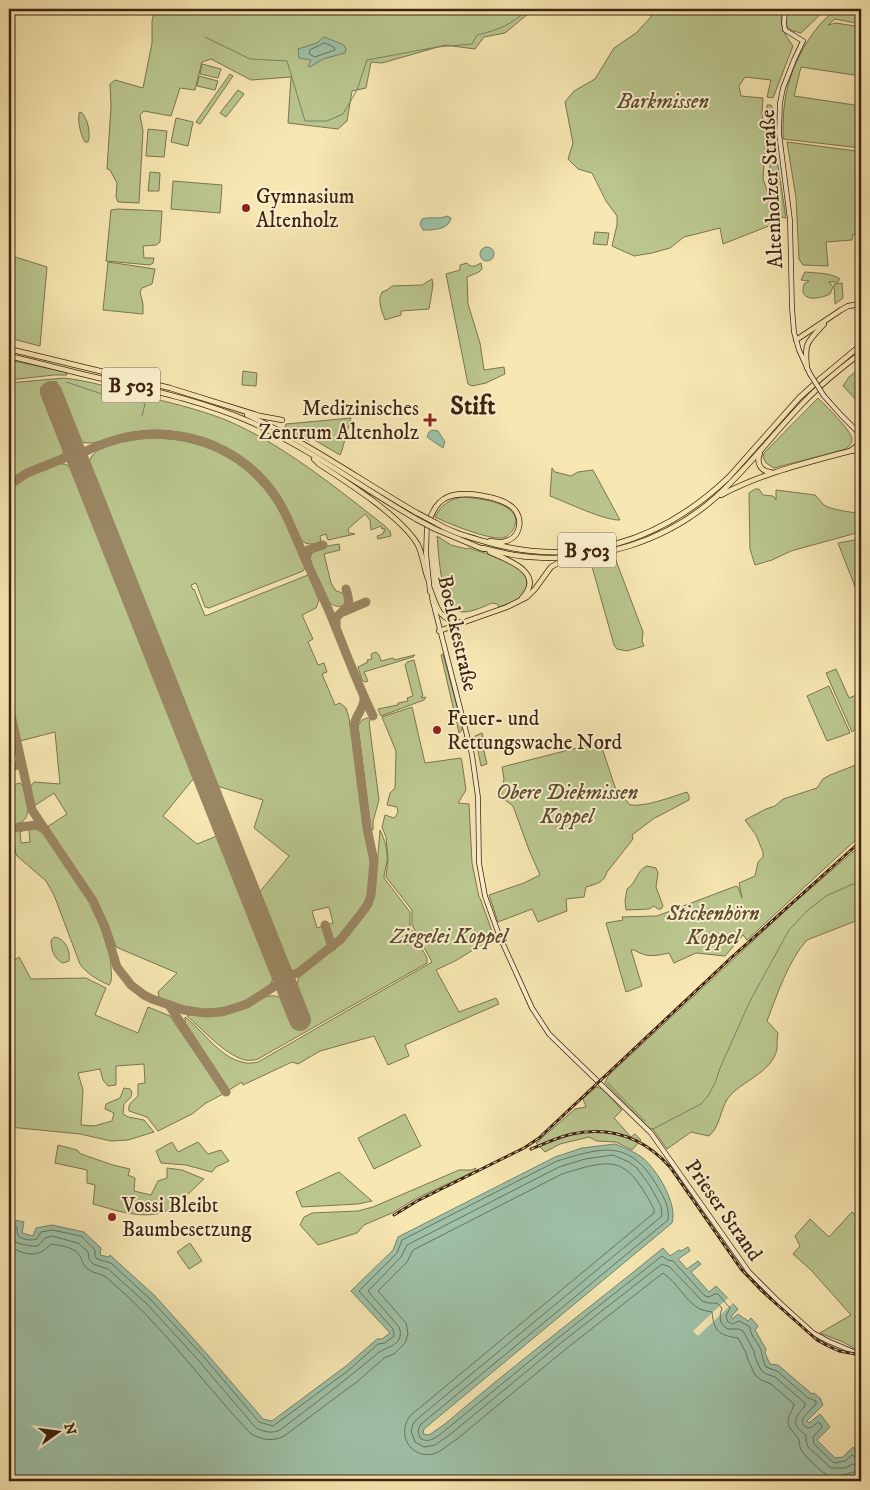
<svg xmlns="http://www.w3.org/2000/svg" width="870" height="1490" viewBox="0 0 870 1490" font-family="'IM FELL DW Pica',serif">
<rect width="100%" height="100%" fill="#f7e7b2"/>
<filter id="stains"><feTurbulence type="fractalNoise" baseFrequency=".004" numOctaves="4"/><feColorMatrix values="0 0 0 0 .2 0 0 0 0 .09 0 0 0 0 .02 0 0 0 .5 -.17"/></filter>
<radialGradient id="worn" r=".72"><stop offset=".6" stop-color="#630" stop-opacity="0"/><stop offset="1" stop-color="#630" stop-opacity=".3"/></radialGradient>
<g fill="#bac68e" stroke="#7c7550">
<path d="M155 9H534L505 33 484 37 475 49 445 45 382 63 371 62 366 88 352 91 347 121 338 129 288 123 291 77 251 80 211 59 202 62 195 90 180 88 171 116 144 111 140 115 143 131 139 203 118 202 116 197 117 183 110 170 107 169 111 106 110 84 115 80 143 88 152 43V21Z"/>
<path d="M650 9H782C779 24 784 34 793 46L773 98 767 97 771 80 745 77 739 86 741 96 763 98 762 114 766 137 763 179 777 218 779 222 723 244 720 228 684 237 670 248 652 253 634 256 612 246 617 225V216L606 201 592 173 578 169 568 159 573 143 565 102 574 91 595 79 614 48 636 33 651 17Z"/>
<path d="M787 9 815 15 819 9H826L801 33C783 29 786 26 787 9Z"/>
<path d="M837 9H861V24L835 19 828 25 836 23 861 27V76L801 67 794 96 861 106V148L783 139C783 126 783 113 785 100 789 72 804 42 823 21 827 17 833 13 837 9Z"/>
<path d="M202 64 221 69 218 78 200 74Z"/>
<path d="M230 74 233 76 200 124 196 122Z"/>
<path d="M199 76 218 81 215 90 197 86Z"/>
<path d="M238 90 244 94 226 117 220 113Z"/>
<path d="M767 105H771L774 111 773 134 786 218 780 217 770 178V137L767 114Z"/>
<path d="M81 112C88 119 91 133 88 142H85C80 133 78 123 79 113Z"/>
<path d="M176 118 193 122 188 146 171 142Z"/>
<path d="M148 129 167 131 164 157 146 156Z"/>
<path d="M787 142 856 151 860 236 853 234 852 240 826 242 828 266 803 265 799 259 796 198Z"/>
<path d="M150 172 160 173 159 191H148Z"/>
<path d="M173 181 222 185 220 213 171 209Z"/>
<path d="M118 209 162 211 160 242 156 245 143 246 144 258H154L153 263 150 265 106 261 111 210Z"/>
<path d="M595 232 609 233 607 245 593 244Z"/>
<path d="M9 255 47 267 40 346 9 338Z"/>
<path d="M108 262 155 269 152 284 142 288 140 292 143 304V314L103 310Z"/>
<path d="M467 263 470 266H475L481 263 482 269 479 272 467 277 468 304 480 343 484 370 504 367 505 374 486 383 472 386 468 384 446 274 460 270V265Z"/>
<path d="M805 272C815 273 832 273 840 279L838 282H829L833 287 830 294C820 299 798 303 804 284L809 281 801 280Z"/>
<path d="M432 279 433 285 429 309 401 311V315L385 320C382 311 377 301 382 292L387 290 392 286 422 285Z"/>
<path d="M842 283 843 298 835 304 834 284Z"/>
<path d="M9 360 66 372 67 375H54L9 380Z"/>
<path d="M861 367V405L843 386 849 377Z"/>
<path d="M243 371 257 373 256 386 242 385Z"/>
<path d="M64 378C89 381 114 388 138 395 168 402 198 409 226 420 281 443 338 489 385 526L390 531 391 536 378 539 377 536 383 534V532L385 531V529H382L381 526 371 530 370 520 365 514 348 529 349 533 355 534 328 540 326 534 320 536 321 542C314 544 307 546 301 540 293 523 287 504 275 489 242 446 185 423 132 432 117 434 93 448 80 441L56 381 40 388 64 448 63 453 58 458 24 472 9 481V383Z"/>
<path d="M818 398C825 405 851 430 852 439 852 443 849 446 846 449L774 468 766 463 763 457 764 453Z"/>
<path d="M351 418 342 450 340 455 311 438 309 441 285 428 286 424Z"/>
<path d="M146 438C201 437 246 458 276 505 288 524 296 547 305 568L303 571 209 608 205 607 196 583 191 585 193 590 194 589 205 616 308 575 319 600 316 608 302 615 313 639 308 642 318 665 324 663 327 672 322 674 335 705 340 703 346 708 349 718C354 750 357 782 362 814 365 839 377 873 367 898 362 911 346 931 335 941L332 940 327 925 333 923 329 907 312 911 317 928 323 926 328 939V946L295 971 290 970 259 893 289 856 254 828 263 800 217 786 89 464C91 443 129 440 146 438Z"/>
<path d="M58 464H65L71 467 194 778 163 816 197 844 217 836 273 977C272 985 266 989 259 993 230 1012 189 1016 159 997L158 992 177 973 116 947 108 924 95 897 47 827 67 814 54 793 34 806 30 787 34 782 60 784 55 732 20 741 9 690V490L27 477Z"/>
<path d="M552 468 555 472 571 476 578 472 593 470 620 520C605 521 566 502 550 496Z"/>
<path d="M755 489H759L763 495 773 496 776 500V490L815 495C818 498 821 502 824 505 831 510 852 512 861 514V533L860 532 791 551 772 560 755 565 750 549 749 493Z"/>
<path d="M462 497C478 498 528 503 513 530 510 534 506 538 501 538 487 539 449 524 435 517 441 505 448 500 462 497Z"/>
<path d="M437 536 451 545 467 549 469 548C484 553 500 557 514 565 527 572 532 586 521 597 515 602 506 604 499 607L497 604 492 603C483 607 472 612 463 612 440 612 439 553 437 536Z"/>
<path d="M860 539 861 540V602L838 543Z"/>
<path d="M339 544 340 550 324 554 331 583 336 591C341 592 344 593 345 598 348 609 335 608 329 602 323 595 313 568 310 558 312 547 329 546 339 544Z"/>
<path d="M615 558 643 632 642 641 644 646 627 651 617 649 614 645 591 563Z"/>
<path d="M376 652 379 655 381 661 393 658 394 660 415 655 413 657 364 672 368 681 365 682 362 680 358 667 368 662 367 660 372 659 371 654Z"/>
<path d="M443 654 462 725V730L459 733 441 655Z"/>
<path d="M414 660 423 696 421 697 422 698 426 697 424 700 381 716 378 709 398 705V703L408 701 407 698 413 696 405 665 407 662Z"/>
<path d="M836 669 849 698 861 693V725L852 732 826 673Z"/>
<path d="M829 686 850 733 827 741 807 696Z"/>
<path d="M412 707 425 763 461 758 462 762 466 790 458 803 469 804 472 863 479 897 480 898 494 937 457 960 436 970 459 1012 496 998 499 1004 405 1045 409 1056 388 1065 374 1036 320 1051 298 1064 292 1062 243 1085 242 1082 229 1090 185 1024V1017C202 1030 221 1058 242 1062 247 1064 253 1063 258 1062L432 962 412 925V910L386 877 388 859 386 837 382 827 385 815 394 818 396 816 398 812 397 807 387 805 390 793 395 788 396 751 382 717Z"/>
<path d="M367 718 371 719 369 722 379 800 373 821V830H371L358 726 362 720Z"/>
<path d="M482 733 483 737 481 738 487 764 481 766 475 736Z"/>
<path d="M600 742 615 787 630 805C646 807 671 797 687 792L689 796V800L653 819 632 835 633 839 607 872C604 883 596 884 586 887L584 897 566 899 567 911 538 922 532 909 498 922 489 895 524 883 540 875 529 850 513 806 501 797 504 779 502 767Z"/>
<path d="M861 763V835L747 940 743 935 725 956 696 953 674 963 669 953C654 956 648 958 634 950H631L642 986 626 992 606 923 623 920 622 917 657 916 736 886 738 887 742 898 739 883 755 876 758 862 763 857V852L756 835 745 820 766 809 775 806 783 799 817 788 823 779 830 775Z"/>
<path d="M20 783 23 786C26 799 35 823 14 824L12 823 9 786Z"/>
<path d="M34 828 42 832C69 872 109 917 111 966 111 973 113 980 109 985 98 980 87 974 80 964L54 895 46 881 16 855 13 832 15 830 23 829V831L20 832 21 843 30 842 29 831 27 829Z"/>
<path d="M380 830C385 840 388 851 387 862 386 867 384 873 384 878L410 912V927L427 958V963L258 1059C252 1061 245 1061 239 1058 222 1051 201 1028 187 1016 194 1013 203 1015 211 1015 220 1015 229 1013 238 1010 253 1005 268 989 282 999L292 1024 308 1018C304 1005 291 987 301 974L334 949 348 936 370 905 375 890Z"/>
<path d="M861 845V919L807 940C788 961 777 995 767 1021L778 1033C777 1038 777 1044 777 1049 772 1073 741 1081 728 1098 720 1110 720 1127 709 1136L691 1132 667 1149 652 1128 650 1129 605 1083 608 1076 795 902Z"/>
<path d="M647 866 656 868 658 873 656 887 663 906 661 909H658L654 906 649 909 626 910 625 901 627 889C638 881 636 871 647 866Z"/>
<path d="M54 937C65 938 71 951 69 961L63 963C54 959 51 950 51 940Z"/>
<path d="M19 957 31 979 86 978 106 988 95 1015 138 1033 148 1007 170 1016 223 1094 206 1103 192 1114 158 1131 147 1117 129 1111C127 1104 134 1100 138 1096V1084L145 1083 144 1064 116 1066V1085L108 1086 103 1080 100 1069 78 1073 83 1090 81 1125 94 1126 112 1121 114 1113 105 1109 106 1104 120 1098 124 1088 130 1089 132 1092 131 1097 124 1104 123 1114 128 1117 144 1120 154 1132 128 1140 111 1141 80 1134 9 1127V964Z"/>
<path d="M596 1087 603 1089 622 1110 614 1118 631 1137 635 1134 641 1140 632 1150 616 1142 597 1141 589 1137 560 1144 545 1152 536 1143 575 1109 586 1107 583 1099Z"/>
<path d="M405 1114 421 1146 374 1169 358 1138Z"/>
<path d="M172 1142 178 1152 198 1142 208 1154 221 1150 229 1161 216 1167 212 1172 186 1165 161 1163 156 1151Z"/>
<path d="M58 1145 77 1150 81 1154 113 1165 130 1169 128 1175 135 1178 134 1191 151 1195 158 1181 167 1178V1168L182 1170 204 1179C195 1187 186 1197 176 1205 152 1224 119 1211 93 1204L95 1185 87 1183V1170L55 1163Z"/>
<path d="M476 1168 475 1171 415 1199 392 1213 364 1225 357 1233 318 1245 300 1225 304 1217 312 1213 358 1211 373 1207 459 1170H471Z"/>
<path d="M339 1172 372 1201 358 1204 302 1207 296 1192Z"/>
<path d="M852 1212 861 1222V1352L843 1342 820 1333 851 1315 811 1270 793 1254 800 1246 795 1236 810 1219 829 1237Z"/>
<path d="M190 1243 202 1261 189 1269 177 1252Z"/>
</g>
<g fill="#9ec1a7" stroke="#78826b">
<path d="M324 37 344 45 346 49 345 53 323 59 310 67 308 66 311 60 299 58 298 49 317 43Z"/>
<path d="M447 216 451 218C449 230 433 230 423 230L420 224 422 219C432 216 438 220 447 216Z"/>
<circle cx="487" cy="254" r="7"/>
<path d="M432 430 438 431 445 442 443 448 427 437 429 432Z"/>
<path d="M615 1144C625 1148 635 1152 643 1158 657 1170 678 1204 672 1223L424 1429 423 1434 429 1435 445 1424C516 1363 591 1307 663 1248L670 1256 679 1250 681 1251 688 1247 690 1251 678 1259 687 1269 698 1261 701 1264 691 1272 709 1292 716 1286 738 1309 731 1317 732 1319 738 1314 748 1321 751 1318 758 1326 755 1330 766 1349 765 1353 770 1364 778 1365 812 1394 814 1393 820 1398 823 1405 807 1421 809 1423 820 1414 830 1427 817 1440 835 1458 843 1457 853 1447 861 1457V1481H9V1219L24 1222 22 1233 33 1236 36 1228 52 1225 84 1232 101 1248 100 1255 109 1257 110 1255 155 1296 207 1354 263 1419 272 1421 346 1366 377 1339H382L390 1333 351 1291 393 1250 398 1237 555 1157 582 1148Z"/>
</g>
<path fill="#f7e7b2" d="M728 1298 733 1303 698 1336 693 1331Z"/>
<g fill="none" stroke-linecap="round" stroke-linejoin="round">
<g stroke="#6e725c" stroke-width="1">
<path d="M325 43 334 47 335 50 315 57 309 54 310 50Z"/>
<path d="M9 1224 17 1227C17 1229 17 1232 18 1235 21 1240 32 1241 37 1239L41 1232 52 1230 81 1236 95 1250V1256L97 1259 111 1263 151 1300 204 1357 259 1422 273 1426 349 1370 378 1344 385 1343 394 1336 393 1329 359 1291 397 1253 402 1240 557 1161C601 1148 628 1138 656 1184 663 1196 670 1206 668 1220L420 1425 418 1431 420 1438C430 1445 439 1435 448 1428L558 1338 662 1256 668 1260 673 1261 705 1296 709 1297 715 1294H718L730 1308 726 1316 728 1322 733 1324 739 1321 750 1327C750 1336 758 1342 761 1350 762 1356 763 1361 766 1367L777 1371 808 1398 816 1401V1404L804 1417 802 1420 803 1425 808 1428 812 1427 818 1422 822 1425V1427L813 1437 814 1444 834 1463 845 1461 852 1455 857 1459H861"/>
<path d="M9 1231 17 1243 31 1246H38L45 1238 52 1236 78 1243 88 1252 89 1259 93 1264 108 1269 147 1304 199 1361 255 1427C262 1432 272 1434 280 1430 313 1405 346 1380 378 1353 384 1348 392 1348 398 1341 401 1337 401 1332 399 1327L368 1291 401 1257 407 1245 559 1167 585 1159 613 1155 629 1162 637 1168 650 1186 661 1206 662 1216 416 1420 413 1424 411 1431 415 1442 424 1447 435 1445 452 1433 562 1342 662 1264 670 1267 702 1301 708 1303H717L722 1308C719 1317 719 1324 728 1329H739L743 1331 754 1351 755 1357 761 1370 766 1374 775 1377 805 1403V1406C794 1418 791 1425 806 1435V1441L808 1447 831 1468H845L853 1464 861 1466"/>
<path d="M9 1245C17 1252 31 1257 41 1252 45 1250 48 1247 51 1244 62 1246 77 1247 81 1258 83 1263 84 1267 89 1270 95 1274 102 1273 107 1278 161 1323 202 1382 250 1433 260 1440 273 1442 284 1436L358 1381 384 1358 394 1354 405 1343 408 1334 406 1323 378 1291 407 1262 413 1250 562 1174C616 1157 626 1157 654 1209V1213L411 1415C396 1432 409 1459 433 1454 441 1452 449 1444 457 1439L567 1348 663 1273C677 1282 686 1302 700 1309 704 1311 708 1311 712 1312 714 1331 718 1335 738 1338L746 1353 748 1360 755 1375 761 1380 771 1384 794 1404C793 1410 788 1415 788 1422 789 1430 794 1432 798 1438 800 1441 799 1446 801 1450 806 1457 822 1474 830 1476 839 1478 845 1474 853 1472 856 1472 859 1473 861 1473"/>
</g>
<g stroke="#78826b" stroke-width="1">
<path d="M205 37 250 59 287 61 305 121H327L343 114 357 90 367 60 437 47 472 44 477 35C501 29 510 25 529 9"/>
<path d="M66 382 108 396 122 397 142 402 145 404 142 416"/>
<path d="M861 874V875"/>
<path d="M608 1083 645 1121"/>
<path d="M653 1129 701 1104 708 1096 715 1083 720 1068 750 1001 789 930 807 911 826 896 853 884 861 886"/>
</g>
<g stroke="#9a8662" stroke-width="9">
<path d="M85 477 81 459 84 452C151 418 233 433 276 497 288 516 296 538 305 559 316 582 327 605 336 628 348 658 359 687 373 716"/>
<path d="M9 485 27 473 67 457 73 459 81 470"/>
<path d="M306 559 308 550 323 545"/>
<path d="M343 612 366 602"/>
<path d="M336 627V618C348 604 352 609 346 589"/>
<path d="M9 706 32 810 93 901 105 928 117 967 131 985 144 995 152 999 184 1010 205 1013 222 1012 247 1004 275 986 280 980 279 969"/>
<path d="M9 766 21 765"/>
<path d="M12 828 37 825 44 829"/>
<path d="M325 925 332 947"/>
<path d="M280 969 283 974 287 976 298 973 341 939 360 915 368 904 371 895 374 861 367 828 354 726C355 715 365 708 364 698"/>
<path d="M169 1005 226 1092"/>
</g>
<path stroke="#9a8662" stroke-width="22" d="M51 392 300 1020"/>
<defs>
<g id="secondary">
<path d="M785 9 784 23 785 30 803 41 794 60 783 88 780 103 779 133 790 220 792 308 794 332 799 350 810 374"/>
<path d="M824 396 841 415 861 435"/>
<path d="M427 524 426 553 430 592"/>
<path d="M432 598 472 755 478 797 479 863 485 896 499 935 532 1008 549 1034 651 1133 749 1272 780 1303 813 1333 828 1341 861 1355"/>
</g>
<g id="highway">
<path d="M796 340 841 310 848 306 861 304"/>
<path d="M9 349 170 388 260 416 282 420"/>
<path d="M9 356C43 364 77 373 112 381 160 392 208 403 253 423 310 449 361 487 416 519"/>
<path d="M807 368C804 343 807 342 824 324"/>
<path d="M247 415C307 442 360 480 417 513"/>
<path d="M850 451 861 443"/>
<path d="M760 453C756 462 760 471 770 472"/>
<path d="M314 459 319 464C347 482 402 517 418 545 423 556 424 568 428 579"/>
<path d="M721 495C762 473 806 463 850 451L861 450"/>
<path d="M436 523C451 532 466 536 483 541 575 569 660 543 729 477L799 398 820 379 861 345"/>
<path d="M427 524C432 515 435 504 444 499 459 489 504 496 515 510 523 521 520 537 506 541 501 543 495 542 490 541"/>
<path d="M435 529 483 549"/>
<path d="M483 548C498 552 515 556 531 557 597 563 667 541 716 497 748 468 774 433 804 402 821 384 841 368 861 353"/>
<path d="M490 552C508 560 546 573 522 598"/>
<path d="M430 589C437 607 438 620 460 622"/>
<path d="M439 631 507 607 527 597 535 589 551 567 558 563 570 559"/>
</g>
</defs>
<use href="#secondary" stroke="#3e2411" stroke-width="5.5"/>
<use href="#highway" stroke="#3e2411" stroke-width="6"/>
<use href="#secondary" stroke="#faefcd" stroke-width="4"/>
<use href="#highway" stroke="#f7e7b2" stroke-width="4.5"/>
<defs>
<g id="rail">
<path d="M531 1149C544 1144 558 1137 572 1134 611 1126 644 1138 670 1167L741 1269 762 1291 817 1340 828 1346 839 1351 861 1355"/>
<path d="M394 1215 417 1201 524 1148 539 1138 732 957 861 841"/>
</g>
</defs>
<use href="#rail" stroke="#3e2411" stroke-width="3"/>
<use href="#rail" stroke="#faefcd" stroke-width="1" stroke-dasharray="4" stroke-linecap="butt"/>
<defs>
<path id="secondary-bridge" d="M810 374 824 396"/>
<g id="highway-bridge">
<path d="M417 513 436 523"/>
<path d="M416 519 435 529"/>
</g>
</defs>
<use href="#secondary-bridge" stroke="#3e2411" stroke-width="5.5" stroke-linecap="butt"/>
<use href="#highway-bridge" stroke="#3e2411" stroke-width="6" stroke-linecap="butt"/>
<use href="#secondary-bridge" stroke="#faefcd" stroke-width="4"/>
<use href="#highway-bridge" stroke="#f7e7b2" stroke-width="4.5"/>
</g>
<g fill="#8f2418" stroke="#faefcd" stroke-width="2">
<circle cx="246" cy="208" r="5"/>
<path d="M427.5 412.5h5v5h5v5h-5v5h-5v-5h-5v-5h5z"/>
<circle cx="437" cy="730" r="5"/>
<circle cx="112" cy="1217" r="5"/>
</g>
<g text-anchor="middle" stroke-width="4" stroke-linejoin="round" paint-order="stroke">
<g fill="#faefcd" stroke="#766149" stroke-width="1">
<rect x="102" y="367.5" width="58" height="35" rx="4"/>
<rect x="558" y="532.5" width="58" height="35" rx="4"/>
</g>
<g font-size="20" font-weight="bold" fill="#3e2411">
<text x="131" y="392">B 503</text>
<text x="587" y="557">B 503</text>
</g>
<g font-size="21" font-style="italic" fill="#5d4c30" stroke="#faefcd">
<text x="663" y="108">Barkmissen</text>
<text x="567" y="799">Obere Diekmissen<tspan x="567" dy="24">Koppel</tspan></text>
<text x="713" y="920">Stickenhörn<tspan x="713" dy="24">Koppel</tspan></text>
<text x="449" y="943">Ziegelei Koppel</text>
</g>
<g font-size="21" fill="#3e2411" stroke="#faefcd">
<text transform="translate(771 189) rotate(-93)" y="7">Altenholzer Straße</text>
<text transform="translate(458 633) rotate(77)" y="7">Boelckestraße</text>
<text transform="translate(724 1210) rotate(55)" y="7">Prieser Strand</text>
</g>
<g font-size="21" fill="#3e2411" stroke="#faefcd" text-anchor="start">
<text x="256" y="203">Gymnasium<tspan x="256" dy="24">Altenholz</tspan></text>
<text x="419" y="415" text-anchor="end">Medizinisches<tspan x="419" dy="24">Zentrum Altenholz</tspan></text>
<text x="447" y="725">Feuer- und<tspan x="447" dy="24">Rettungswache Nord</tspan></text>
<text x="122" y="1212">Vossi Bleibt<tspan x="122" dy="24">Baumbesetzung</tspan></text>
</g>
<g font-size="26" font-weight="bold" fill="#3e2411" stroke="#faefcd">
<text x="473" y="414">Stift</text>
</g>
</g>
<rect width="870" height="1490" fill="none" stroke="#f7e7b2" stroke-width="30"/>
<rect x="10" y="10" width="850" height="1470" fill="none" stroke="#3e2411" stroke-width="2.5"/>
<rect x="15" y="15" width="840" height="1460" fill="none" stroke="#3e2411"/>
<g transform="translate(58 1432) rotate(76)" stroke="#faefcd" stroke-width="4" paint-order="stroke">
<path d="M0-4L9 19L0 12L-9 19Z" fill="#3e2411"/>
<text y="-8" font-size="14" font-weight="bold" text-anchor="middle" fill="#3e2411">N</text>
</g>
<rect width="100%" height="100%" filter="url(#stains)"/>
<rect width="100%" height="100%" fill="url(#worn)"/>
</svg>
